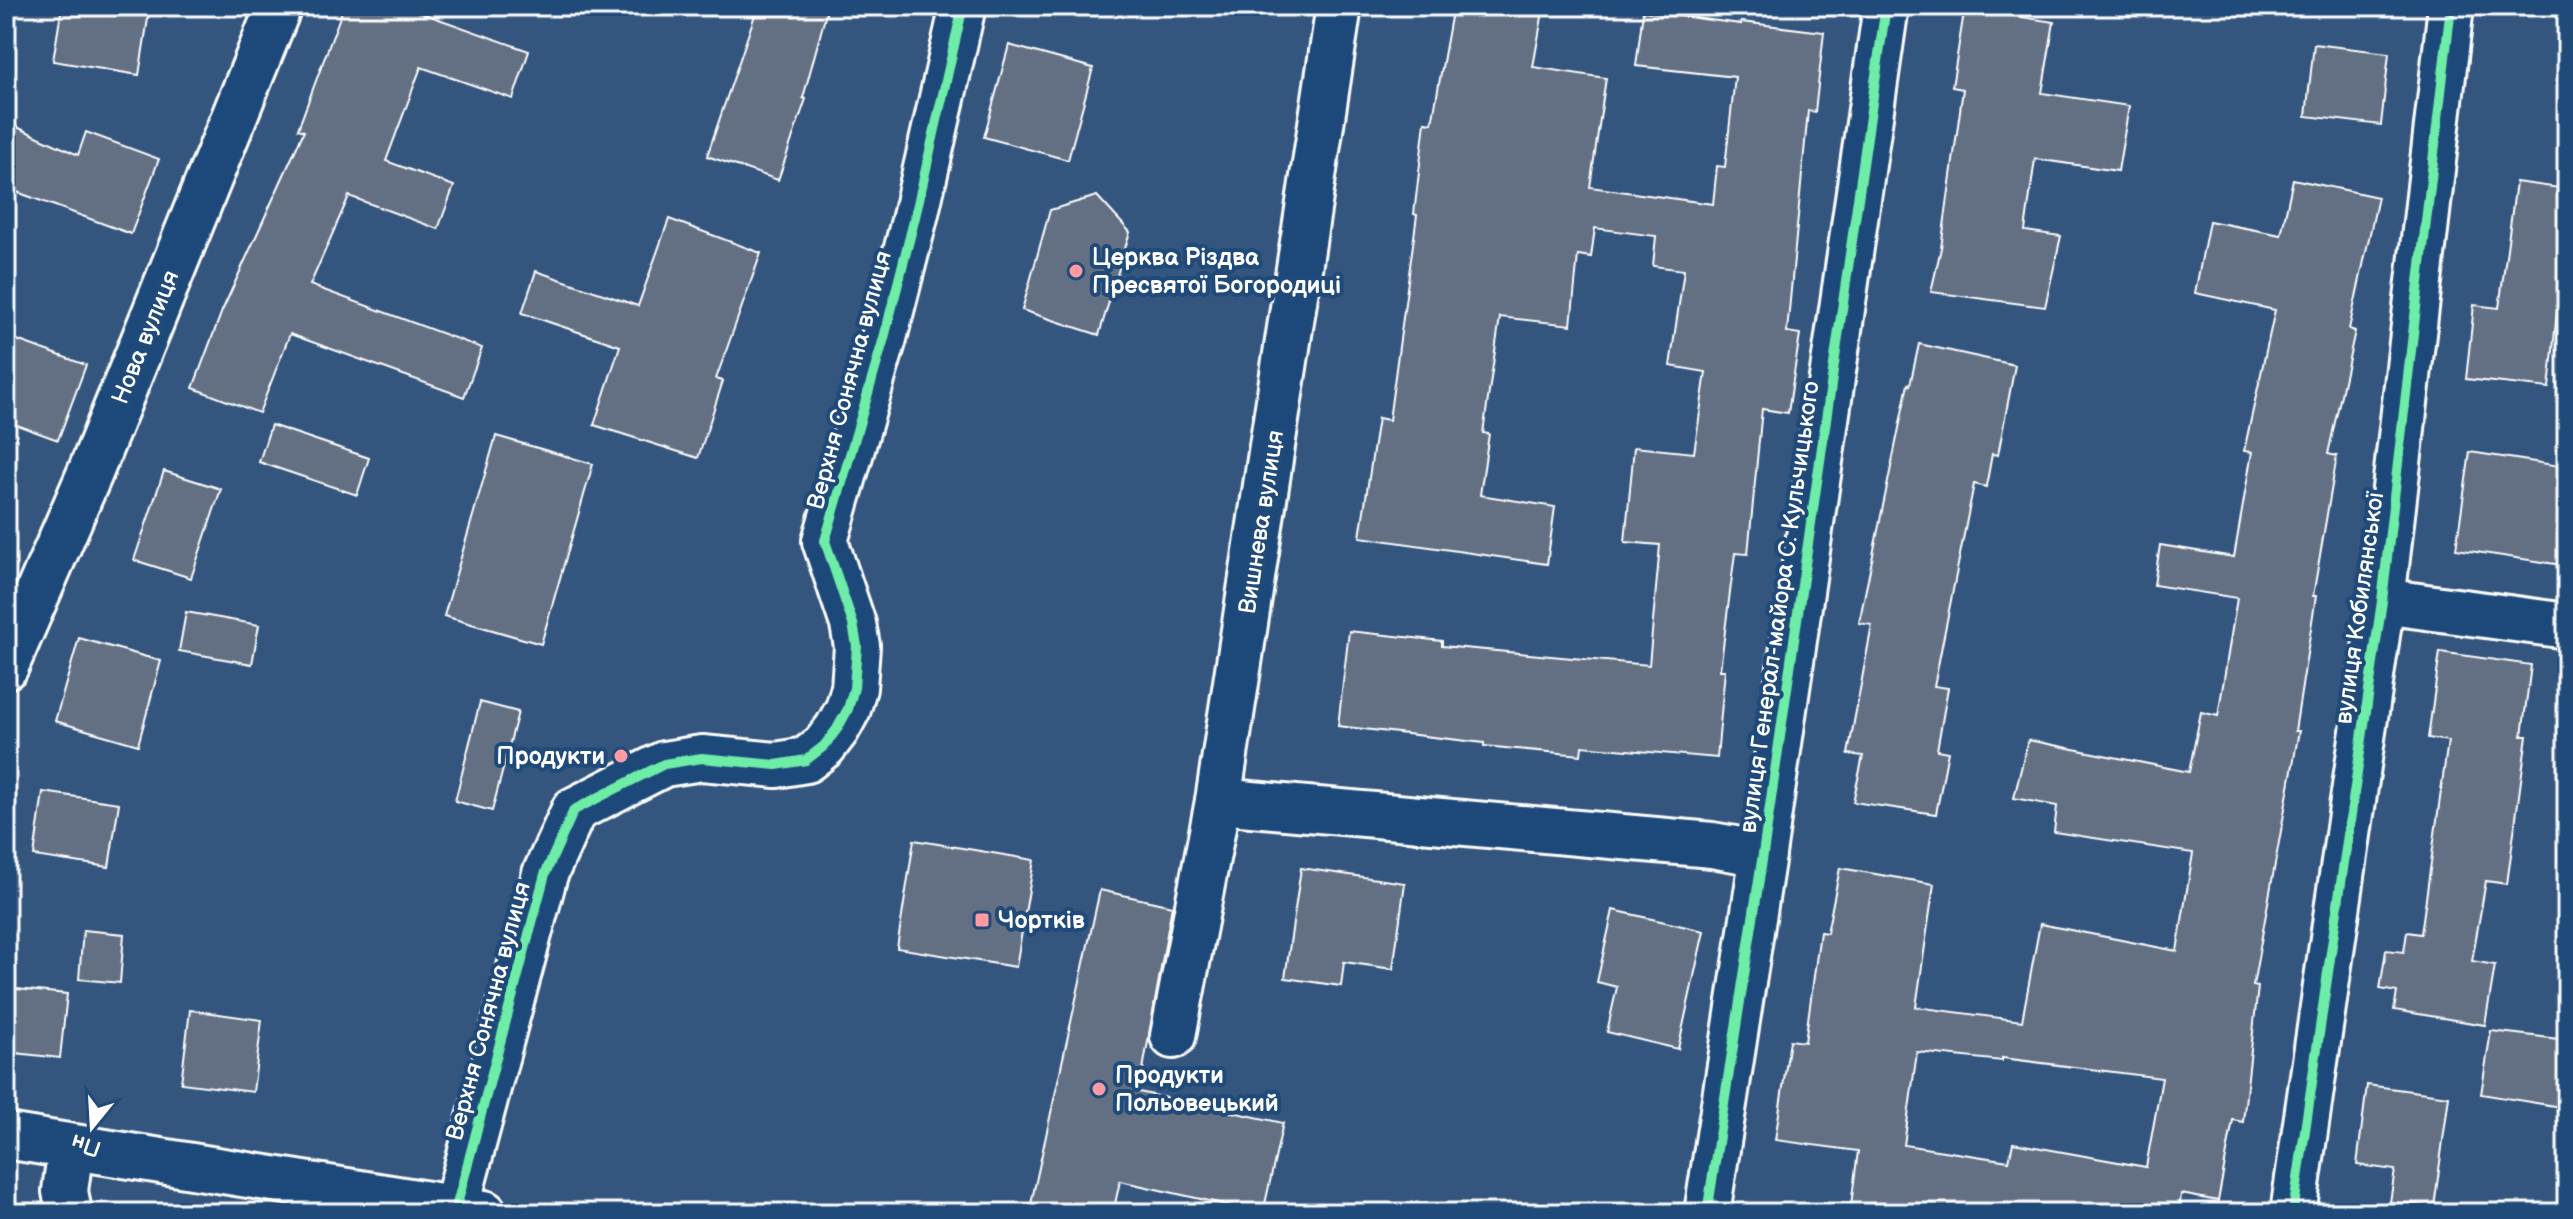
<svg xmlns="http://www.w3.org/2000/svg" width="2573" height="1219" viewBox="0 0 2573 1219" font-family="'Balsamiq Sans',sans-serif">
<rect width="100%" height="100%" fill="#34557d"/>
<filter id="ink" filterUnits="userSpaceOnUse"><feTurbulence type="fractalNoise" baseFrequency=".0125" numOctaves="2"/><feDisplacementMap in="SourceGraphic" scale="16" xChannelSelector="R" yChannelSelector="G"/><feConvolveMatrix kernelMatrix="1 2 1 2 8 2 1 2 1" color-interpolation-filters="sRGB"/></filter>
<g filter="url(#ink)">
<g fill="#646f83" stroke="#fff" stroke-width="2" fill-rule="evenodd">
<path d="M62 6H150L139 75 53 61Z"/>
<path d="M344 6H402L529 51 513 99 421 67 386 161 454 186 438 229 349 196 310 285 482 348 464 397 290 334 259 413 193 388 222 311 304 131 298 129Z"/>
<path d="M758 6H828L803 98 806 99 778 180 707 156Z"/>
<path d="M1453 6H1544L1533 67 1606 78 1590 187 1713 204 1717 166 1725 167 1735 77 1636 66 1643 11 1741 24V22L1824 32 1815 112 1808 111 1787 332 1800 334 1788 413 1762 409 1748 554 1735 553 1720 670H1725L1717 758 1582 746 1581 755 1484 746V743L1338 726 1349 631 1442 641V646L1649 665 1660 545 1625 542 1634 447 1694 453 1706 372 1670 366 1684 270 1653 266 1656 236 1595 228 1591 257 1578 255 1571 325 1500 317 1483 433 1489 434 1480 495 1555 507 1547 564 1360 537 1378 418 1389 420 1417 215 1414 214 1425 122 1432 123Z"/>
<path d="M1965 6H2017L2015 16 2054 22 2042 93 2129 106 2118 171 2035 159 2025 231 2061 236 2045 307 1931 292 1941 248 1963 89 1952 87Z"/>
<path d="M2314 44 2389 53 2381 125 2306 116Z"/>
<path d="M1009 45 1093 68 1068 160 984 137Z"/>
<path d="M6 122 78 155 86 132 159 159 131 234 6 188Z"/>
<path d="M2293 179 2378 197 2349 329 2355 331 2328 454 2337 456 2313 596H2316L2295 731H2299L2253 986 2258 987 2243 1122 2233 1120 2218 1201 2181 1194 2179 1213H1850L1858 1151 1775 1140 1790 1040 1805 1042 1820 932 1827 933 1840 868 1934 884 1916 1007 2022 1021 2040 924 2177 951 2193 853 2054 832 2057 806 2014 798 2028 740 2189 772 2201 712 2218 716 2237 598 2154 585 2160 545 2234 557 2252 452 2244 451 2275 310 2195 293 2209 221 2281 235ZM1917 1052 2002 1061V1058L2162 1078 2146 1167 2013 1143 2009 1161 1904 1145Z"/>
<path d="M2516 182 2567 189V265L2562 264 2549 388 2466 379 2474 305 2499 308Z"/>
<path d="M1097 196 1130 232 1099 335 1022 310 1050 210Z"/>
<path d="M669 219 761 253 716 379 723 381 698 458 594 425 620 346 522 313 536 271 638 306Z"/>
<path d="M6 336 86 365 58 440 6 421Z"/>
<path d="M1919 344 2015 365 1998 455 1992 454 1986 487 1974 484 1934 686 1948 688 1937 750 1948 752 1936 814 1853 802 1863 756 1848 754 1872 625 1859 623 1908 384 1910 385Z"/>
<path d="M271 425 369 458 357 495 259 462Z"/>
<path d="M496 436 593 464 541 644 444 616Z"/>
<path d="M2470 452 2567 467V529L2562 565 2456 549Z"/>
<path d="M164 471 221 489 191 578 134 560Z"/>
<path d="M186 612 259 625 252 664 179 651Z"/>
<path d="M79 638 161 661 138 745 55 721Z"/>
<path d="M2440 652 2531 665 2522 736H2527L2507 884 2486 881 2472 961 2495 965 2485 1025 2394 1010 2397 992 2380 989 2386 950 2404 952 2407 932 2421 934 2448 741 2428 738Z"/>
<path d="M480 702 518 712 492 811 455 801Z"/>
<path d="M43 792 119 803 109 867 34 856Z"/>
<path d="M914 840 1034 860 1016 967 897 948Z"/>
<path d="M1301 868 1405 883 1393 969 1344 962 1341 986 1285 978Z"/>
<path d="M1100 890 1172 906 1139 1092 1283 1123 1263 1213 1120 1181 1113 1213H1029Z"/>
<path d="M1613 910 1704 931 1678 1049 1607 1032 1617 987 1597 982Z"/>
<path d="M83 930 124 934 120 983 79 979Z"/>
<path d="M6 988 67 994 60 1058 6 1052Z"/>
<path d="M190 1010 262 1020 253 1092 181 1083Z"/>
<path d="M2491 1031 2567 1040V1108L2481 1094Z"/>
<path d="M2367 1085 2449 1096 2434 1207 2390 1202 2395 1170 2357 1165Z"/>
</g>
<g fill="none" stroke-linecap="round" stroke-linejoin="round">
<defs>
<g id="minor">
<path d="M2382 601 2567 626"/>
<path d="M6 666 90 473 279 6"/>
<path d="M1218 801 1712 845 1763 854"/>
<path d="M1173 1036 1218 801 1339 6"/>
<path d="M456 1208 545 874 574 810 664 764 702 758 776 765 806 760 824 746 837 729 848 709 854 688 857 646 853 624 825 541 884 338 915 217 963 6"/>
<path d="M69 1213 65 1191 71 1147"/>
<path d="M1707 1213 1763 854 1886 6"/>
<path d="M2293 1213 2382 601 2451 6"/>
</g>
<path id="major" d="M6 1136 484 1213"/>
</defs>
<use href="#minor" stroke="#fff" stroke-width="50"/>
<use href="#major" stroke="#fff" stroke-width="50"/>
<use href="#minor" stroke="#1f4a7a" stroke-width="44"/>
<use href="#major" stroke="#1f4a7a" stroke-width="44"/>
<defs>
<g id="cycleway">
<path d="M456 1208 545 874 574 810 664 764 702 758 776 765 806 760 824 746 837 729 848 709 854 688 857 646 853 624 825 541 884 338 915 217 963 6"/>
<path d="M1707 1213 1763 854 1886 6"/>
<path d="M2293 1213 2382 601 2451 6"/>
</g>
</defs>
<use href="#cycleway" stroke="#1f4a7a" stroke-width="15"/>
<use href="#cycleway" stroke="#6deda7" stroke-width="10"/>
</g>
</g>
<g fill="#ff9aa2" stroke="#1f4a7a" stroke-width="3">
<circle cx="1076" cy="271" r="8"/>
<circle cx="621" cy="756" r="8"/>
<rect x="974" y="912" width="16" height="16" rx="4"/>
<circle cx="1099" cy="1089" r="8"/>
</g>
<g text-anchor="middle" stroke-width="8" stroke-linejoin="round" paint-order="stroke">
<g font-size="24" font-weight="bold" fill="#fff" stroke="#1f4a7a" text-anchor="start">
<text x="1092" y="265">Церква Різдва<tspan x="1092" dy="28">Пресвятої Богородиці</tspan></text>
<text x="605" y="764" text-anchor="end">Продукти</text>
<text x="998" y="928">Чортків</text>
<text x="1115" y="1083">Продукти<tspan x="1115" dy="28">Польовецький</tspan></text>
</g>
<g font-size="24" fill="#fff" stroke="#1f4a7a">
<text transform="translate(145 337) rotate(-68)" y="8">Нова вулиця</text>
<text transform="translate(849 380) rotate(-75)" y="8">Верхня Сонячна вулиця</text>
<text transform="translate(1261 522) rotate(-81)" y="8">Вишнева вулиця</text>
<text transform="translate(1779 607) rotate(-82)" y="8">вулиця Генерал-майора С. Кульчицького</text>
<text transform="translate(2359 608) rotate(-82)" y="8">вулиця Кобилянської</text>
<text transform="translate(488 1011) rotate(-75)" y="8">Верхня Сонячна вулиця</text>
</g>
</g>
<rect width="2573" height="1219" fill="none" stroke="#1f4a7a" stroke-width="32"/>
<rect x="16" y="16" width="2541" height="1187" fill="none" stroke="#fff" stroke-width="3" filter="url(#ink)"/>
<g transform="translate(92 1127) rotate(198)" stroke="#1f4a7a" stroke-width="6" paint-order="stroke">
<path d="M0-6L14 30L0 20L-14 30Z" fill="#ffffff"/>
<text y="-12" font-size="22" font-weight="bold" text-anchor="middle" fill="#ffffff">Пн</text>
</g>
</svg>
